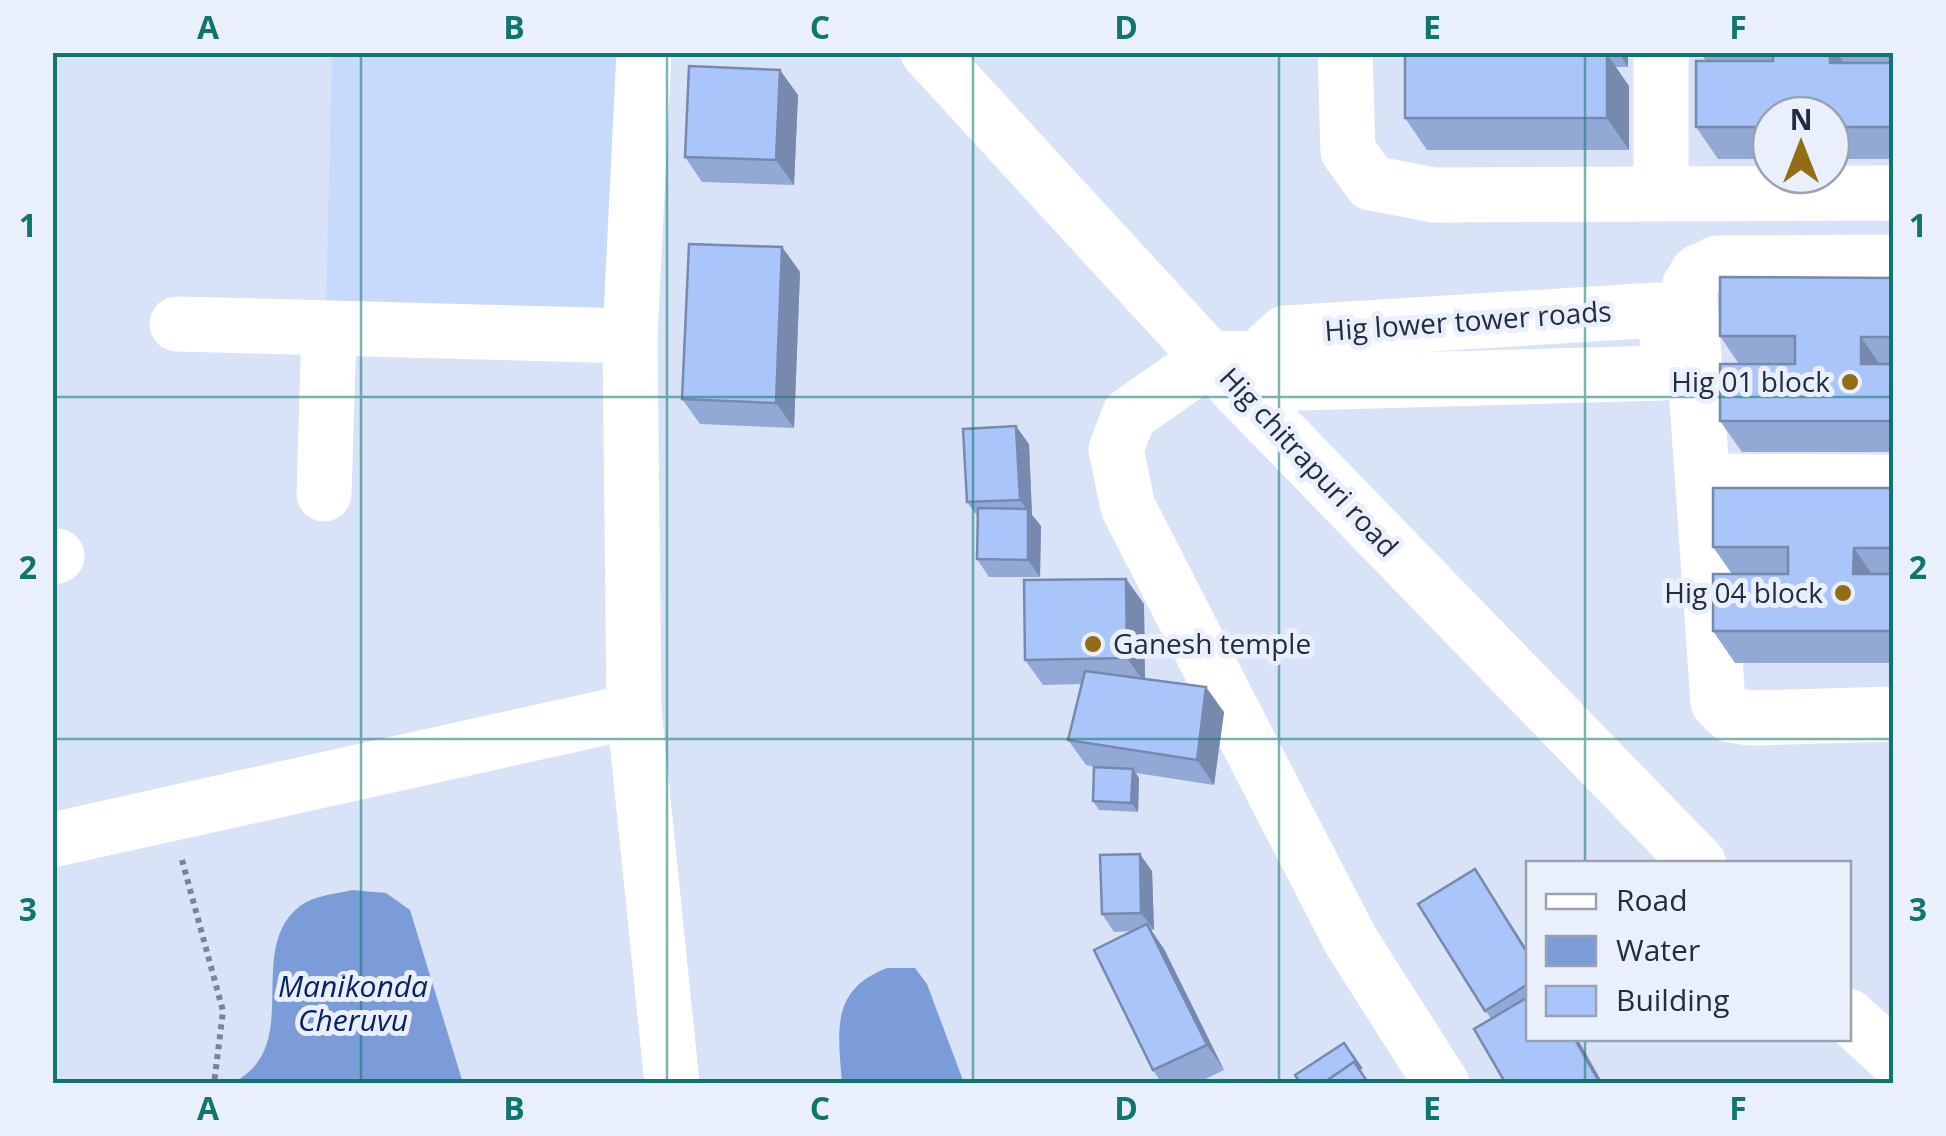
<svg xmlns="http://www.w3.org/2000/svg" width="1946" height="1136" viewBox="0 0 1946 1136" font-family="'Open Sans',sans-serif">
<rect width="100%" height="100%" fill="#d8e3f8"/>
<path fill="#c7d9fd" d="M332 53H621L612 308 326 312Z"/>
<g fill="#7c9cd9">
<path d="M352 890 386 893 410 910 463 1083H232C306 1047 243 950 300 906 315 895 335 894 352 890Z"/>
<path d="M887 968H915L927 984 964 1083H842C838 1031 830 990 887 968Z"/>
</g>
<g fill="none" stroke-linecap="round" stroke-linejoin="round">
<path stroke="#798498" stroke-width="6" stroke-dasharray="5 5" stroke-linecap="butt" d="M182 860 223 1011 214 1084"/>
<g stroke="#fff" stroke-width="55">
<path d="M644 52 630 336 634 711 672 1084"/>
<path d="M928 52 1232 383 1699 864"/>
<path d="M1345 52 1348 151 1371 183 1434 195 1894 193"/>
<path d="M1661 52V192"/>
<path d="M1894 262 1717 263 1698 272 1689 287 1718 702 1731 715 1751 718 1894 714"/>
<path d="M177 324 630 336"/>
<path d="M1257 359 1285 333 1641 311 1657 310 1669 340"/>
<path d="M1703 481 1894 482"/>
<path d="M324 494 329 328"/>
<path d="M52 557 57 556"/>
<path d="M52 840 634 711"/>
<path d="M1848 1016 1894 1058"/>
<path d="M1442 1084 1351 941 1261 767 1128 507 1116 449 1129 415 1210 358 1257 359 1300 383 1662 373 1669 340"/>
</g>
</g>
<g fill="#92a9d6">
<path d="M1415 52H1628V67H1615L1629 86V150H1427L1405 118Z"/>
<path d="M1700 52H1894V159H1831V115H1771V159H1718L1696 127 1706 61Z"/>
<path d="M798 95 794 185 702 182 685 157Z"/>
<path d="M782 247 800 272 794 428 700 424 682 399Z"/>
<path d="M1894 278V452H1742L1720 421 1739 364 1720 336Z"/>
<path d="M1029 444 1032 515 1041 526 1040 577H989L977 559 978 517 967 502Z"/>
<path d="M1894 488V663H1735L1713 631 1732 574 1713 547Z"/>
<path d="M1126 579 1144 604 1145 679 1224 712 1214 785 1136 773 1139 778 1138 812 1099 810 1093 801 1095 767 1086 765 1068 740 1082 684 1043 685 1025 660Z"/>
<path d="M1475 869 1528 951V1038H1577L1603 1084H1506L1491 1019 1418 904Z"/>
<path d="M1152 871 1154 930H1151L1164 949 1224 1070 1195 1084H1162L1153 1070 1132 931 1114 932 1102 914Z"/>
</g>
<g fill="#778aae">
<path d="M1618 52H1628V67Z"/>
<path d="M1830 52H1836L1852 75 1830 63Z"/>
<path d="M1607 54 1629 86V150L1607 118Z"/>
<path d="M780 70 798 95 794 185 776 160Z"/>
<path d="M782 247 800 272 794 428 776 403Z"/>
<path d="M1861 337 1883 369 1861 364Z"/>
<path d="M1016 426 1029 444 1032 515 1041 526 1040 577 1028 560V511L1020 500Z"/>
<path d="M1854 548 1876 580 1853 574Z"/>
<path d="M1126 579 1144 604 1145 683 1127 658Z"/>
<path d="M1206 687 1224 712 1214 785 1197 760Z"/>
<path d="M1133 769 1139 778 1138 812 1131 803Z"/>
<path d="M1140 854 1152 871 1154 930 1141 913Z"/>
<path d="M1475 869 1528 951V954Z"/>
<path d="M1147 924 1164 949 1224 1070 1207 1045Z"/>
<path d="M1574 1038H1577L1603 1084H1600Z"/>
</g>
<g fill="#aac5f9" stroke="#778aae" stroke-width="2.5">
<path d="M1539 52V54H1607V118H1405V53Z"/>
<path d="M1773 52H1830V63H1894V127H1831V115H1771V127H1696V61H1773Z"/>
<path d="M689 66 780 70 776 160 685 157Z"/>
<path d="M689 244 782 247 776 403 682 399Z"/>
<path d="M1720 277 1894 278V337H1861V364H1894V421H1720V364H1795V336H1720Z"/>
<path d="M1016 426 1020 500 967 502 963 429Z"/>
<path d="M1713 488H1894V548H1854L1853 574H1894V631H1713V574H1788V547H1713Z"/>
<path d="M978 508 1028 509V560L977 559Z"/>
<path d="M1126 579 1127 658 1025 660 1024 580Z"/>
<path d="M1085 671 1206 687 1197 760 1068 740Z"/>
<path d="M1094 767 1133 769 1131 803 1093 801Z"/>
<path d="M1140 854 1141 913 1102 914 1100 855Z"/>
<path d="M1475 869 1528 954V984L1485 1011 1418 904Z"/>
<path d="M1147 924 1207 1045 1153 1070 1094 950Z"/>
<path d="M1528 997V1038H1574L1598 1080 1592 1084H1506L1474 1029Z"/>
<path d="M1344 1043 1361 1068 1359 1069 1354 1062 1322 1084H1301L1295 1075Z"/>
<path d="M1354 1062 1369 1084H1322Z"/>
</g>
<path fill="none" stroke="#0f766e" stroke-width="2.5" stroke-opacity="0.55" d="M361 52V1084M667 52V1084M973 52V1084M1279 52V1084M1585 52V864M52 397H1894M52 739H1894M1585 1038V1084"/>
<g fill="#926d15" stroke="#eaf0fb" stroke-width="4">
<circle cx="1850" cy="382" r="10"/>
<circle cx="1843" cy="593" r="10"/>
<circle cx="1093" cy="644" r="10"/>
</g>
<g text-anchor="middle" stroke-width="10" stroke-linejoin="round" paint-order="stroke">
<g font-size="28" fill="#232d41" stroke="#eaf0fb">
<text transform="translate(1468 321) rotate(-4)" y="10">Hig lower tower roads</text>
<text transform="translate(1309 462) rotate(47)" y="10">Hig chitrapuri road</text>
</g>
<g font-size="28" fill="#232d41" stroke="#eaf0fb" text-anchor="end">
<text x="1830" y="392">Hig 01 block</text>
<text x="1823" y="603">Hig 04 block</text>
<text x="1113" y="654" text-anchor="start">Ganesh temple</text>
</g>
<g font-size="30" font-style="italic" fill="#06246b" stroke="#eaf0fb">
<text x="353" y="997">Manikonda<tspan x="353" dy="34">Cheruvu</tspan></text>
</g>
</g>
<rect width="1946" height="1136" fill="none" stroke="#eaf0fb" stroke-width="110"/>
<rect x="1526" y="861" width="325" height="180" fill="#eaf0fb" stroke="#9aa2b1" stroke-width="2.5"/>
<rect x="1546" y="894" width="50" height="15" fill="#ffffff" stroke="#9aa2b1" stroke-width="2.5"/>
<text x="1616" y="911" font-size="30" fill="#232d41">Road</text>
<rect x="1546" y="936" width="50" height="30" fill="#7c9cd9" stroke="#9aa2b1" stroke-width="2.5"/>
<text x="1616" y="961" font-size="30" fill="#232d41">Water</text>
<rect x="1546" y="986" width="50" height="30" fill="#aac5f9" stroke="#9aa2b1" stroke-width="2.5"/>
<text x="1616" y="1011" font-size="30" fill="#232d41">Building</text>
<g transform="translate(1801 145)"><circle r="48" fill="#eaf0fb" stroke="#9aa2b1" stroke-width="2.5"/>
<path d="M0-8L18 38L0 25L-18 38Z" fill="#926d15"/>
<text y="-15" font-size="28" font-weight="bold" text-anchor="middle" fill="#232d41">N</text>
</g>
<rect x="55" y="55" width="1836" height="1026" fill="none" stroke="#0f766e" stroke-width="4"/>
<g font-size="32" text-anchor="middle" font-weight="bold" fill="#0f766e">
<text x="208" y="39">A</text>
<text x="514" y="39">B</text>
<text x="820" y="39">C</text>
<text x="1126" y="39">D</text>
<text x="1432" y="39">E</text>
<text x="1738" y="39">F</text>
<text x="28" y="237">1</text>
<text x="1918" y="237">1</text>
<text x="28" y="579">2</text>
<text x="1918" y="579">2</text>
<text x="28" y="921">3</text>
<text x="1918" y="921">3</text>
<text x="208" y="1120">A</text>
<text x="514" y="1120">B</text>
<text x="820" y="1120">C</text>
<text x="1126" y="1120">D</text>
<text x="1432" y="1120">E</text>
<text x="1738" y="1120">F</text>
</g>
</svg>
